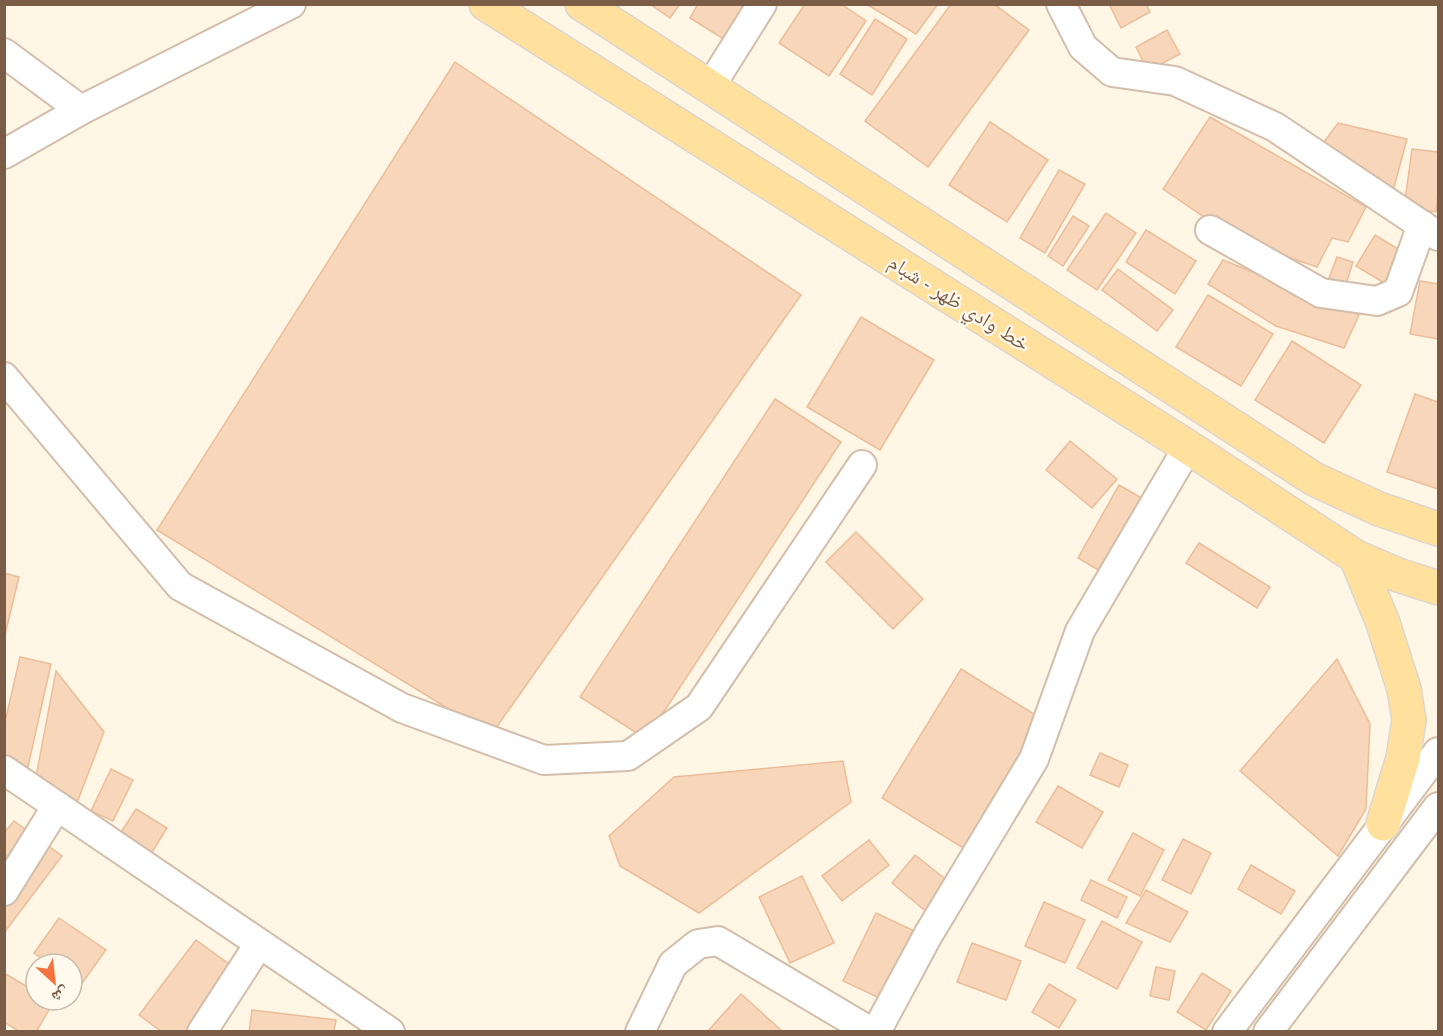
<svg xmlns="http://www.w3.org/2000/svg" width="1443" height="1036" viewBox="0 0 1443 1036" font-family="Jost,'Noto Naskh Arabic',sans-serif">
<rect width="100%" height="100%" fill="#fff6e6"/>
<g fill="#f7d6ba" stroke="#ecbd99" stroke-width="1.5">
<path d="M650 4H680L670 18Z"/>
<path d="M698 4H747L725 40 690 18Z"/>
<path d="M805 4H841L866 21 829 76 779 43Z"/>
<path d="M866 4H938L916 34Z"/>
<path d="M951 4H994L1029 30 928 167 865 121Z"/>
<path d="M1109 4H1146L1150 12 1121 28Z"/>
<path d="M875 19 907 39 872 95 840 74Z"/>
<path d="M1167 30 1180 54 1148 71 1136 47Z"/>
<path d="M455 62 801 295 491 735 157 530Z"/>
<path d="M1210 117 1366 207 1348 242 1332 238 1317 267 1238 240 1163 189Z"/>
<path d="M990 122 1048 160 1007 222 949 185Z"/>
<path d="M1338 123 1407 139 1393 191 1321 146Z"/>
<path d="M1412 149 1438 152V193L1436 212 1404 208Z"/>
<path d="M1059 170 1085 184 1045 253 1020 238Z"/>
<path d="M1106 213 1136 233 1097 290 1067 270Z"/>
<path d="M1073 216 1089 226 1063 266 1048 256Z"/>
<path d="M1146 230 1196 261 1175 294 1126 262Z"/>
<path d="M1375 235 1408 255 1389 286 1356 266Z"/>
<path d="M1337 257 1353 262 1346 284 1329 278Z"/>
<path d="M1223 260 1359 315 1344 348 1276 326 1208 284Z"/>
<path d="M1118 269 1173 310 1157 331 1102 290Z"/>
<path d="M1420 281 1438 284V339L1410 334Z"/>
<path d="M1208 295 1273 334 1241 386 1176 347Z"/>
<path d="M861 317 934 360 880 450 807 407Z"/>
<path d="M1292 341 1361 385 1324 443 1255 400Z"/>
<path d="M1415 394 1438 402V489L1387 472Z"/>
<path d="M775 399 841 442 646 739 580 697Z"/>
<path d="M1070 441 1117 479 1092 508 1046 470Z"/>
<path d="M1119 485 1147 501 1105 574 1078 558Z"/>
<path d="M856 532 923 599 893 629 826 562Z"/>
<path d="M1199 543 1270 587 1257 608 1186 563Z"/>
<path d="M4 573 19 577 4 639Z"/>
<path d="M20 657 51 664 27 771 4 766V726Z"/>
<path d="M1337 659 1370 724 1366 809 1338 856 1240 771Z"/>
<path d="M961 669 1047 722 968 851 882 798Z"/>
<path d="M56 671 104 732 75 808 36 777Z"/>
<path d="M1100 753 1128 765 1119 787 1090 775Z"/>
<path d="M843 761 851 802 699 913 620 866 609 836 674 777Z"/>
<path d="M111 769 133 780 113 821 91 811Z"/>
<path d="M1058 786 1103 812 1082 848 1036 822Z"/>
<path d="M136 809 167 828 148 859 116 840Z"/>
<path d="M14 821 62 856 4 933V833Z"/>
<path d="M1133 833 1164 850 1140 896 1108 880Z"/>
<path d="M1183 839 1211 853 1191 894 1162 880Z"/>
<path d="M869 840 889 865 842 901 822 876Z"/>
<path d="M915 855 953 885 929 914 892 883Z"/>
<path d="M1251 865 1295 891 1281 914 1238 889Z"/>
<path d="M802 876 834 943 790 963 759 897Z"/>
<path d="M1091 880 1127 897 1117 918 1081 900Z"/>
<path d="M1146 890 1188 912 1170 942 1126 923Z"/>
<path d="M1044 902 1085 920 1065 963 1025 946Z"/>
<path d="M876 913 923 935 890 1003 843 981Z"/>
<path d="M59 918 106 950 80 986 72 980V964H49L34 953Z"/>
<path d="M1102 921 1142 942 1117 989 1077 968Z"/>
<path d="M196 940 236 969 190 1032H162L139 1015Z"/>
<path d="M972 943 1021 961 1006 1000 957 982Z"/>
<path d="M1156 967 1175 971 1169 1000 1150 996Z"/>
<path d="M4 973 36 992V1000H49L53 1003 36 1032H20L4 1022Z"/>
<path d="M1202 973 1231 991 1206 1030 1177 1012Z"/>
<path d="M1049 984 1076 1000 1059 1028 1032 1012Z"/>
<path d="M741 994 783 1032H707Z"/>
<path d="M252 1010 336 1020 334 1032H249Z"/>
</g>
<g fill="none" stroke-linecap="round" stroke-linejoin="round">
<defs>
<g id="minor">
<path d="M1061 4 1083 47 1112 72 1175 81 1275 127 1438 236"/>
<path d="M4 53 81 110"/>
<path d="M710 87 762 4"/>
<path d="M4 154 81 110 291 4"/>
<path d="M1210 230 1321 293 1377 301 1398 292 1422 225"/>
<path d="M4 377 180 586 402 708 544 760 628 756 699 707 862 465"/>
<path d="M4 770 390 1032"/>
<path d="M4 891 57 806"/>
<path d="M202 1032 259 944"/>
<path d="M640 1032 673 964 698 944 718 941 871 1032"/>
<path d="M876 1032 928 935 1034 759 1080 631 1188 447"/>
<path d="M1227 1032 1438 752"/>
<path d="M1268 1032 1438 807"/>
</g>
<g id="major">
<path d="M486 4 1188 447 1356 557 1398 575 1438 588"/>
<path d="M582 4 1314 479 1379 509 1438 529"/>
<path d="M1356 557 1383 623 1404 689 1409 720 1403 758 1383 824"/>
</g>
</defs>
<use href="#minor" stroke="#d2beaa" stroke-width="32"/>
<use href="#major" stroke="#ddd5cf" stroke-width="36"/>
<use href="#minor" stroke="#fff" stroke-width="28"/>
<use href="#major" stroke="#ffe09c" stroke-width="33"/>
</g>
<g text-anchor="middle" stroke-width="4.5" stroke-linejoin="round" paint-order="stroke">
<g font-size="21" fill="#7b5d47" stroke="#fff9ee">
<text transform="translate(959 303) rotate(32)" y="7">خط وادي ظهر - شبام</text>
</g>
</g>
<rect width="1443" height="1036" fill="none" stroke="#7b5d47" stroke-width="12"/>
<g transform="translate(54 982) rotate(153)"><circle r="28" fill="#fff9ee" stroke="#cabbab" stroke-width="1.5"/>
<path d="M0-4.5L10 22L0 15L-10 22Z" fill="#f5723e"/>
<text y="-9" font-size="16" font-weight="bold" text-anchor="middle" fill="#7b5d47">ش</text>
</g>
</svg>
